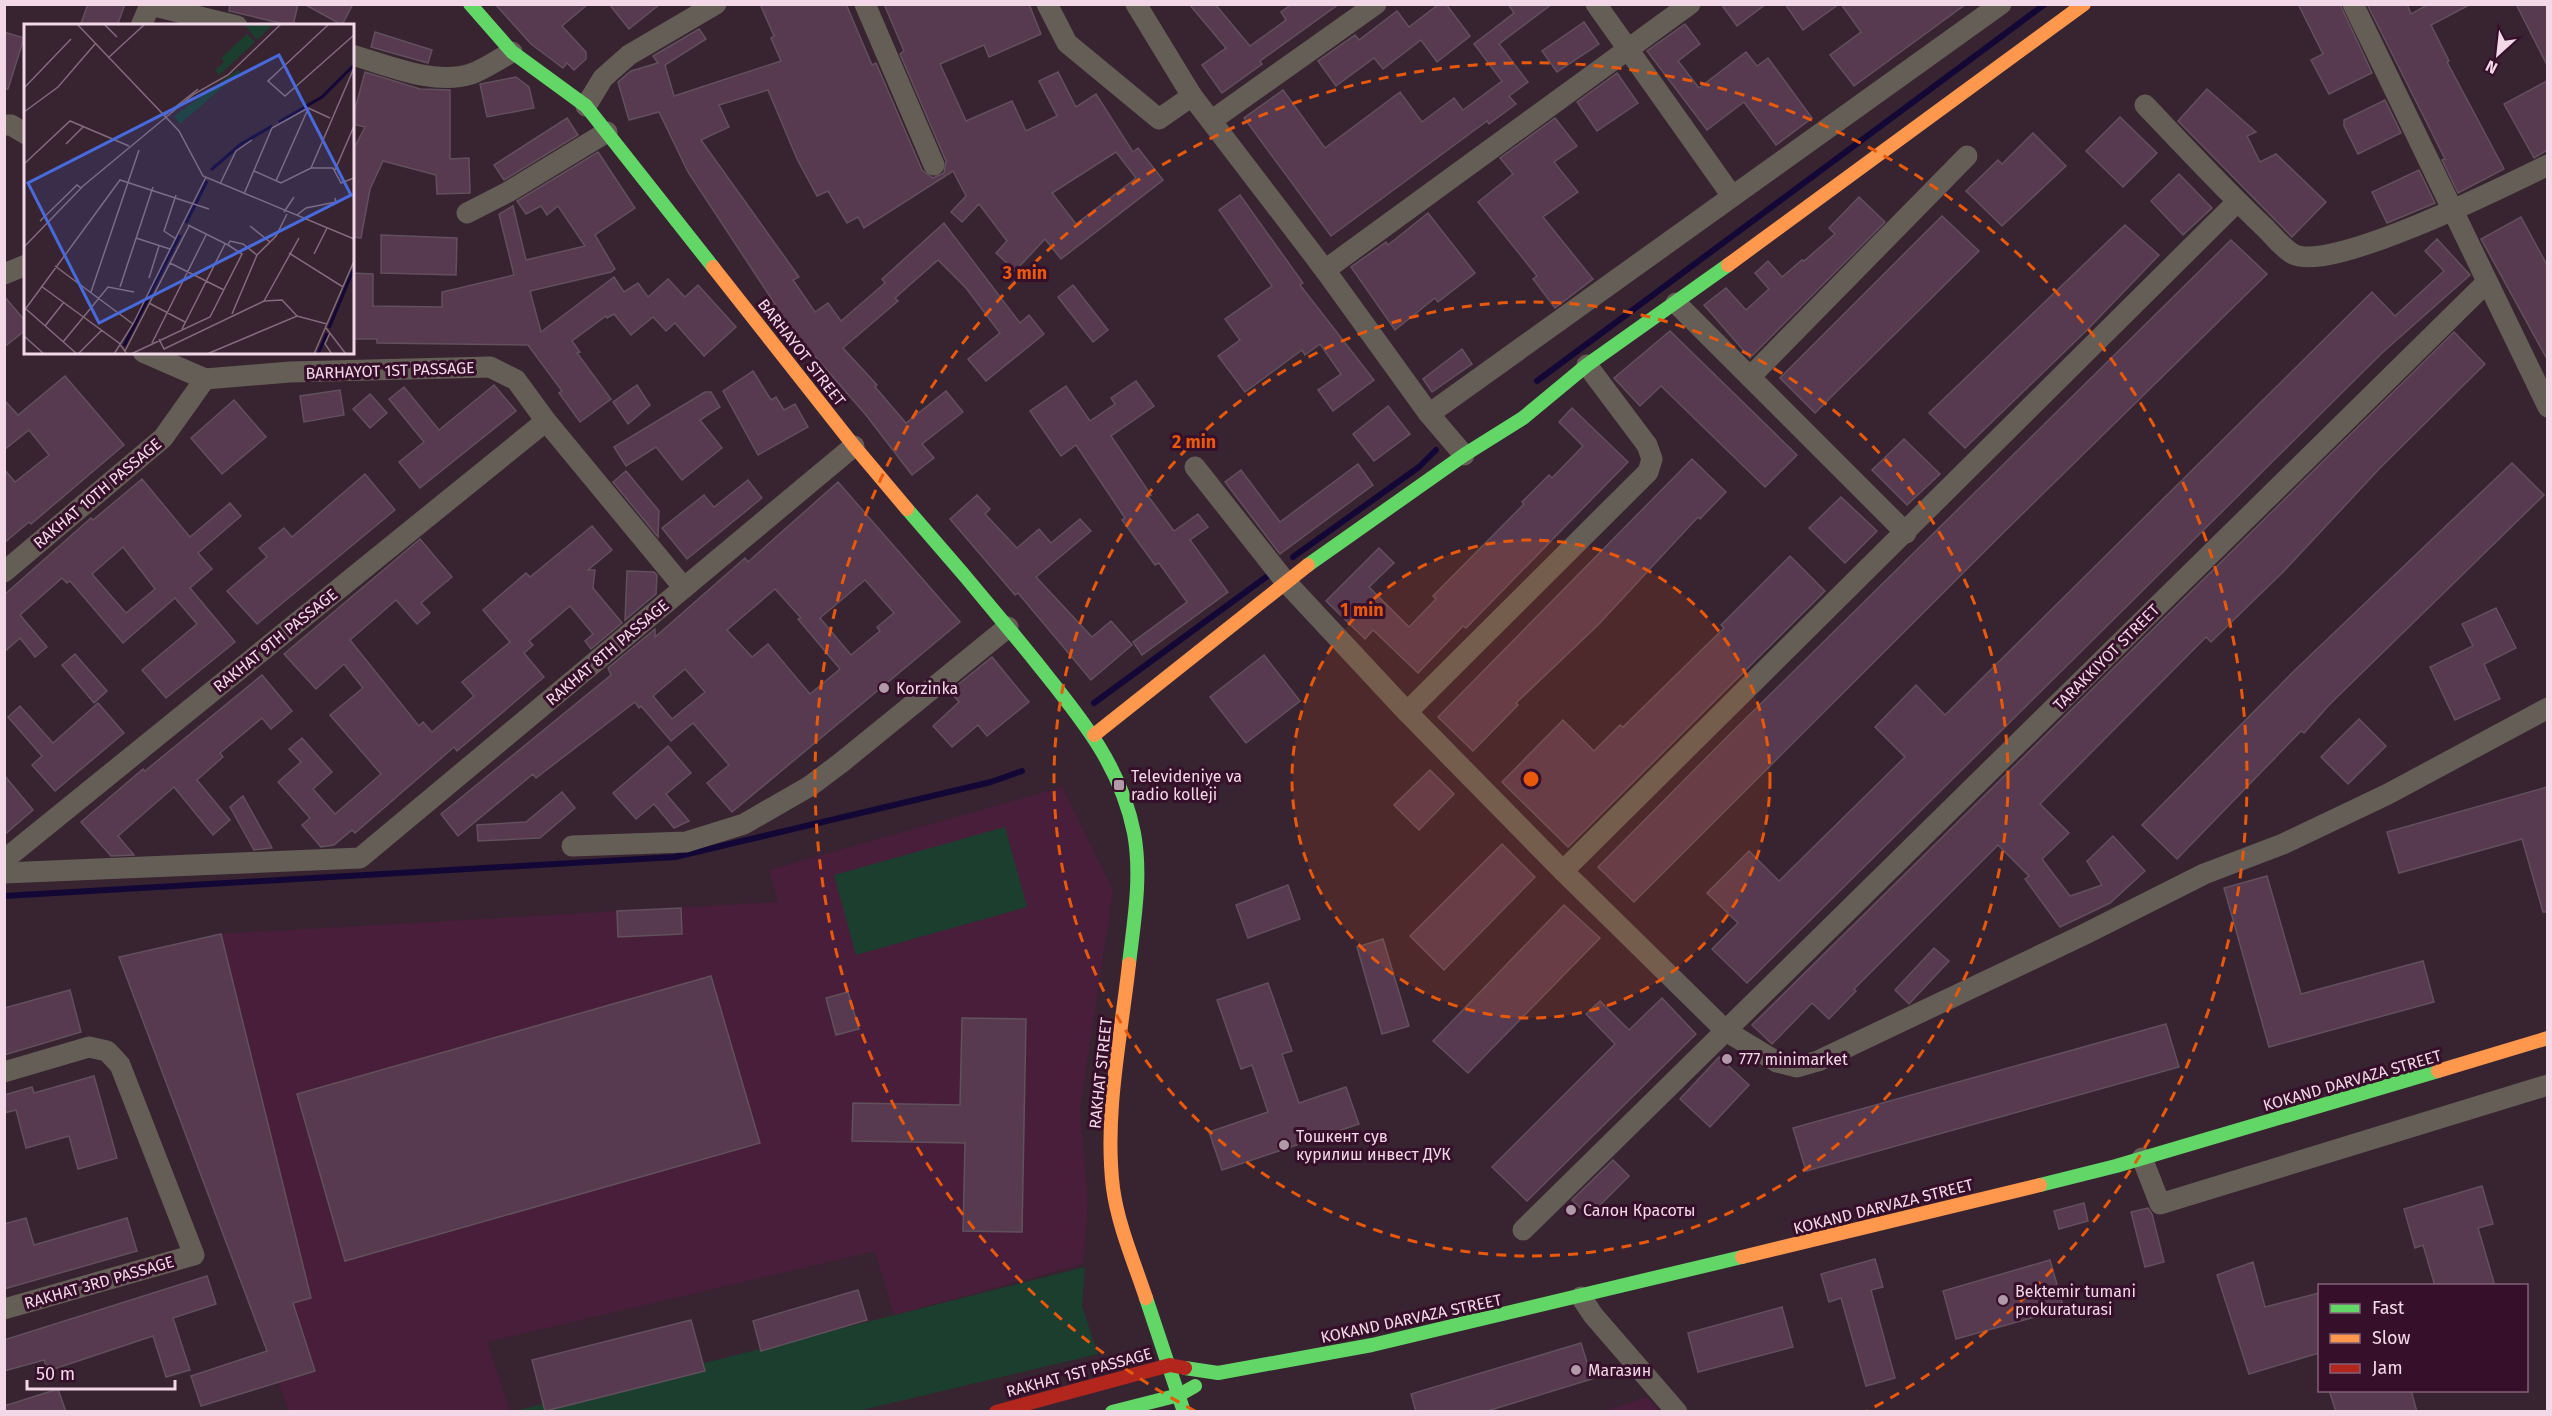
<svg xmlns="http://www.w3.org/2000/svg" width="2552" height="1416" viewBox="0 0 2552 1416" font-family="'Fira Sans',sans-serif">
<rect width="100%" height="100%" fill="#382331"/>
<g fill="#481e3a">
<path d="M1062 787 1113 890 1080 1109 1088 1202 1083 1264 894 1315 875 1251 487 1342 510 1411H289L119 957 221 934 778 902 769 870Z"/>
<path d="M1647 1397 1660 1411H1604Z"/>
</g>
<g fill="#1b3e2f">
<path d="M1005 827 1027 907 856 955 834 875Z"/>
<path d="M1085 1267 1082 1306 1098 1354 858 1411 511 1412Z"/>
</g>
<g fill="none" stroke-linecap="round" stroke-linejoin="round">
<g stroke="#130736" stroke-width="6">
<path d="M1537 381 2045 4"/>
<path d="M1293 557 1419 467 1436 450"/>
<path d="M1094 703 1273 572"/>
<path d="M4 896 675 857 991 782 1022 771"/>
</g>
</g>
<g fill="#573a4f" stroke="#62505c" stroke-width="1.5" fill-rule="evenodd">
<path d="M88 4H125L117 26H80Z"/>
<path d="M230 4H298L293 26 229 11Z"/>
<path d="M304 4H353L342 25Z"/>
<path d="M495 4H588L562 26 586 52V59L574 70 567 63 563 68 531 44Z"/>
<path d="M609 4H660L629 29Z"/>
<path d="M760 4H846L872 65 876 63 922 170 933 178 944 173 946 161 900 54 904 51 884 4H1029L1041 34 989 57 984 45 940 64 966 121 1012 101 1026 131 1057 116 1039 81 1058 72 1076 107 1096 94 1133 152 1138 148 1163 180 1061 259 1045 239 1015 271 996 253 1007 241 979 204 962 222 951 212 966 196 953 171 864 228 858 217 847 223 828 191 817 196 797 159 768 90 719 105 729 127 701 140 799 277 793 280 815 312 828 303 841 321 885 283 882 279 944 223 1020 323 1029 315 1044 334 986 381 968 359 1000 333 966 288 938 260 895 298 898 301 843 348 877 385 875 387 906 423 946 391 963 412 922 444 934 458 912 475 866 415 801 340 795 343 771 307 775 304 688 172 659 112 629 120 618 82 631 71 658 63 653 56 699 29 706 39 665 65 674 96 781 61 771 38 774 36ZM1116 152 1136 178 1076 224 1052 193Z"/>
<path d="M1189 4H1215L1250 46 1286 20 1281 12 1292 4H1339L1260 61 1262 64 1222 93 1202 65 1226 48Z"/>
<path d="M1439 4H1446L1470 36 1437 62 1421 40 1383 69 1374 58 1336 86 1318 61 1355 35 1359 40 1397 11 1409 27Z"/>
<path d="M1508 4H1552L1499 44 1528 82 1509 96 1516 104 1489 124 1487 121 1331 236 1244 118 1283 90 1325 148 1400 92 1422 122 1454 98 1463 110 1502 81 1474 44 1514 13Z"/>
<path d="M1721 4H1766L1737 26Z"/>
<path d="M1785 4H1839L1803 30Z"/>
<path d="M1841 4H1966L1854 86 1830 55 1861 32Z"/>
<path d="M2298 4H2340L2372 73 2329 94 2311 60 2323 54Z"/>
<path d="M2367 4H2407L2411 14 2429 4H2471L2431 25 2449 61 2447 62 2504 169 2458 193 2442 160 2445 159Z"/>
<path d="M2516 4H2547V65Z"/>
<path d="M1584 22 1599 44 1557 72 1542 51Z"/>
<path d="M1685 24 1700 44 1678 61 1699 88 1746 52 1757 66 1768 58 1812 118 1776 145 1744 102 1707 130 1647 51Z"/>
<path d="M4 32 24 38 8 89H4Z"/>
<path d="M375 32 432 50 428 63 371 47Z"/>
<path d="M365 72 420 89 450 90V159L469 158 470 193 437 194 436 175 383 161 370 189 361 238 352 237V152L365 127 352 124V120Z"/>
<path d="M1617 73 1638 103 1597 131 1577 102Z"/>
<path d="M516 77 529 87 534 108 487 117 480 84Z"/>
<path d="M2547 81V150L2534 158 2504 104Z"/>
<path d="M2207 89 2256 132 2247 136 2260 162 2276 154 2326 202 2292 237 2178 121Z"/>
<path d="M2385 100 2401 133 2358 154 2344 126V120Z"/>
<path d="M2120 117 2157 153 2123 187 2086 151Z"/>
<path d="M567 118 578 135 504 180 494 165Z"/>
<path d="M1555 118 1577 146 1554 162 1578 192 1543 217 1593 279 1555 308 1533 279 1537 276 1478 202 1513 174 1500 158Z"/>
<path d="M2033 133 2066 166 2002 226 1966 191 1998 160 2002 164Z"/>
<path d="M598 152 635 208 595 235 615 269 611 272 530 291 541 332 614 277 624 292 638 283 648 297 668 279 685 297 698 285 736 327 704 356 675 323 666 331 653 317 631 335 614 314 607 318 606 316 572 341 580 352 577 353 611 399 580 422 559 393 562 391 528 345 377 343V339H352L353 273 373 274V306L442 307V292L514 275 499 214 513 206 526 260 585 246 558 206 547 215 541 206 526 214 517 201Z"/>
<path d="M2419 170 2435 203 2387 223 2372 192Z"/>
<path d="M2179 174 2212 208 2183 235 2151 201Z"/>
<path d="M1240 195 1303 283 1300 285 1374 380 1333 411 1318 390 1341 374 1320 344 1305 355 1302 350 1245 392 1218 356 1240 340 1225 319 1272 286 1219 210Z"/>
<path d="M1859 197 1885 222 1750 358 1704 305 1726 288 1746 310 1769 289 1755 273 1768 261 1782 277 1802 260 1804 261 1835 234 1829 228Z"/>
<path d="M1428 213 1475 273 1438 302 1435 298 1395 330 1351 267 1386 242 1388 245Z"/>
<path d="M1942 216 1979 251 1815 413 1780 378Z"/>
<path d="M2521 217 2547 265V359L2481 239Z"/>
<path d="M2125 225 2159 255 2087 330 1965 448 1929 413Z"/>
<path d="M381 235 457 238 456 275 381 273Z"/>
<path d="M2437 239 2470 275 2382 353 1747 983 1712 949 1738 923 1707 893 1749 851 1779 881 1905 757 1875 727 1916 685 1945 715 2372 292 2395 316 2444 271 2425 251Z"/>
<path d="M2231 240 2267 274 2005 531 1634 902 1598 867 1725 739Z"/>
<path d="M1073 285 1108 330 1093 342 1058 297Z"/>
<path d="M4 296 26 322V330L4 347Z"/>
<path d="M1670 331 1797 455 1765 487 1661 386 1640 406 1614 378Z"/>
<path d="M2454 332 2485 364 2380 468 2283 572 2211 642 2206 637 2040 804 2069 833 2042 859 2070 896 2102 885 2087 861 2113 836 2145 871 2110 903 2060 927 2025 879 2029 876 1998 845 1854 989 1856 991 1829 1019 1812 1003 1772 1044 1752 1025Z"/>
<path d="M1462 349 1472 364 1432 392 1423 379Z"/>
<path d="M753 371 771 400 776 397 784 410 795 404 808 427 758 455 723 391Z"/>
<path d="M65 376 124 445 31 524 29 522 4 543V469L15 482 49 455 29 430 4 450V400L18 415Z"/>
<path d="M1136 381 1154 406 1111 436 1151 495 1148 496 1174 531 1198 514 1208 527 1190 540 1228 592 1142 655 1133 642 1187 602 1159 563 1155 565 1122 520 1125 518 1076 445 1061 456 1030 411 1066 386 1090 421 1115 404 1111 398Z"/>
<path d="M494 385 516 411 420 488 399 462 424 442 389 399 404 387 439 430Z"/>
<path d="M637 385 650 405 628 424 613 402Z"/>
<path d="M340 390 344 415 304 422 300 396Z"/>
<path d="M705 392H711L720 407 700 420 722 448 682 480 656 447 626 466 614 447Z"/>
<path d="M370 394 387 413 370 428 353 409Z"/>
<path d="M234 400 266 437 222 474 191 438Z"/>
<path d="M1388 406 1410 434 1374 461 1353 434Z"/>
<path d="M1572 408 1628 462 1466 628 1463 626 1418 673 1373 630 1365 639 1326 601 1379 548 1394 563 1369 587 1409 627 1436 599 1433 596 1524 504 1522 502 1549 475 1552 478 1583 446 1559 422Z"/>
<path d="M1904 439 1940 474 1907 505 1872 470Z"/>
<path d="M1692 459 1726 492 1700 519 1698 517 1598 625 1516 703 1518 705 1473 751 1438 717Z"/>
<path d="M2512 463 2544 495 2330 704 2304 733 2301 731 2177 859 2142 825 2294 671Z"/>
<path d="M1358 464 1373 485 1280 554 1225 482 1241 470 1280 522Z"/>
<path d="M626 471 659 511 658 537 613 482Z"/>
<path d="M365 474 395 510 257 624 227 591 267 557 259 548 284 528 292 537Z"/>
<path d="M142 479 190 537 230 503 241 516 198 553 212 569 190 588 235 642 166 698 142 670 197 624 175 598 123 643 70 581 67 583 62 578 20 615 47 647 35 657 20 638 4 652V595L91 518 93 520ZM123 547 155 589 126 613 92 574Z"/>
<path d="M748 480 762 498 687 559 662 528 704 495 714 507Z"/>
<path d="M838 482 960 622 732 812 707 783 729 765 693 723 671 741 641 706 639 708 635 702 536 778 533 774 458 836 441 814 611 675 608 668 655 629V637L745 558 748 562ZM865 580 894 613 877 627 880 631 851 655 820 618ZM775 589 801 618 798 619 840 669 810 694 768 644 752 657 727 630ZM685 669 705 692 672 719 653 696Z"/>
<path d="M977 495 990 509 985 514 1017 548 1039 529 1051 543 1080 519 1091 531 1036 577 1092 637 1111 621 1132 645 1091 680 1018 593 1015 595 950 519Z"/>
<path d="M1841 497 1877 531 1845 563 1809 528Z"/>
<path d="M592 526 612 550 588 570H595L593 588 622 623 591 649 585 641 593 634 570 606 529 641 533 645 524 653 544 677 457 751 454 747 355 833 352 830 334 845 321 847 302 825 310 818 278 782 301 762 289 749 302 738 332 772 313 789 335 814 381 774 330 715 363 688 344 664 316 689 284 654 420 539 452 577 421 603 430 613 417 624 396 600 350 640 419 726 423 722 432 732 474 696 462 682 510 642 483 610 526 573 530 577Z"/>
<path d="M1790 556 1825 591 1568 847 1502 782 1563 720 1594 751 1620 725 1623 727 1724 628 1721 625Z"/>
<path d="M627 571 654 572 657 575 656 594 625 620Z"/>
<path d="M2496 608 2516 648 2484 664 2500 699 2455 720 2430 667 2473 646 2462 624Z"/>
<path d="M75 654 107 691 94 703 62 665Z"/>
<path d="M1264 655 1300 701 1246 743 1210 697Z"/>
<path d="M992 657 1029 702 987 736 978 725 952 747 933 726 959 702 950 691Z"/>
<path d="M262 675 292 711 271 729 262 718 220 753 223 757 197 780 230 820 213 835 174 787 118 836 134 855 111 856 81 822 143 769 145 771Z"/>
<path d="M98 703 124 733 55 791 32 765 42 756 8 717 20 706 53 743Z"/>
<path d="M2359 719 2386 746 2348 784 2321 757Z"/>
<path d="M668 746 691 773 666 794 689 821 674 828 654 804 636 819 613 793Z"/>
<path d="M1430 770 1454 794 1419 830 1394 805Z"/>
<path d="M4 775 33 810 4 835Z"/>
<path d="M2547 787V912H2543L2522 839 2399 873 2387 832Z"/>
<path d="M562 792 575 808 540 838 478 841 477 825 526 822Z"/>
<path d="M243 796 272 848 254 850 230 807Z"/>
<path d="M1502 844 1535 877 1444 970 1410 936Z"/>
<path d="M2267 876 2301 994 2423 961 2434 1002 2269 1047 2224 888Z"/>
<path d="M1288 885 1300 919 1248 938 1236 905Z"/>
<path d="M1564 905 1600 938 1468 1073 1433 1041Z"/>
<path d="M681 908 682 934 618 937 617 911Z"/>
<path d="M221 934 311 1298 293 1303 315 1371 201 1406 191 1376 267 1351 119 957Z"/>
<path d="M1383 939 1409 1026 1382 1034 1357 947Z"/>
<path d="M1934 948 1949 961 1909 1004 1895 990Z"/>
<path d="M711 976 760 1143 345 1261 297 1094Z"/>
<path d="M1268 983 1292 1051 1282 1054 1299 1103 1346 1087 1359 1124 1222 1170 1209 1132 1268 1112 1252 1065 1241 1069 1217 1000Z"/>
<path d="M70 990 81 1032 4 1055V1008Z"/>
<path d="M848 992 859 1029 836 1035 826 998Z"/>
<path d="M1662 998 1696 1034 1527 1201 1492 1167 1615 1044 1586 1014 1600 1001 1629 1030Z"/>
<path d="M962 1018 1026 1019 1022 1232 963 1231 965 1143 852 1141 853 1103 960 1105Z"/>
<path d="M2166 1024 2179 1067 1806 1171 1793 1128Z"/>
<path d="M1719 1057 1749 1085 1710 1127 1680 1099Z"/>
<path d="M94 1076 117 1158 78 1169 69 1136 26 1148 16 1110 4 1113V1095L32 1087 34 1093Z"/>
<path d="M1613 1160 1629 1176 1589 1216 1572 1200Z"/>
<path d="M2482 1186 2493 1224 2478 1228 2495 1286H2435L2423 1245 2415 1248 2404 1209Z"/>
<path d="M2084 1203 2088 1221 2059 1229 2054 1211Z"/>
<path d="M2148 1208 2152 1214 2164 1262 2145 1267 2131 1212Z"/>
<path d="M26 1218 34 1245 127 1218 137 1251 4 1289V1224Z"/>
<path d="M1875 1259 1883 1287 1871 1290 1895 1378 1866 1386 1841 1298 1829 1302 1821 1274Z"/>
<path d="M2050 1260 2064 1309 1956 1339 1943 1291Z"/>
<path d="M2253 1262 2265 1307 2319 1293V1353L2249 1374 2217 1275Z"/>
<path d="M207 1276 216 1304 173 1318 190 1370 166 1377 153 1336 48 1371 44 1360 4 1371V1340Z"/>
<path d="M858 1290 867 1320 761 1351 753 1321Z"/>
<path d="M1782 1307 1793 1347 1698 1372 1688 1333Z"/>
<path d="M691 1320 705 1371 545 1411 532 1360Z"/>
<path d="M1581 1343 1592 1379 1484 1412H1416L1411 1394Z"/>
<path d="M58 1389 66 1412H4V1406Z"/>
<path d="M2329 1390H2411L2417 1412H2336Z"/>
</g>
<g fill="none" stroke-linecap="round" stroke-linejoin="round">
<g stroke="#655e56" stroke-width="21">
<path d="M865 4 934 165"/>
<path d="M1047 4 1067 43 1159 119 1192 96 1325 270 1429 414 1464 455"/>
<path d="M1136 4 1192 96"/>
<path d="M1596 4 1732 196"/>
<path d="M2353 4 2548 407"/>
<path d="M141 26 150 5 237 26"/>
<path d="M352 55C388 65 434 86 471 74 485 69 499 59 512 52"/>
<path d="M2145 105C2184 146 2222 187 2263 226 2272 234 2282 248 2293 254 2330 274 2507 185 2548 165"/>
<path d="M586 106 603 78 629 55 716 4"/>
<path d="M1211 121 1376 4"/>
<path d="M4 125H11L26 134"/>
<path d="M467 213 508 192 607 132"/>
<path d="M1325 270 1690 4"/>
<path d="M4 274 26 265"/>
<path d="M1676 303 1906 533"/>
<path d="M143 352 205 379 290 372 490 367 516 380 546 421 684 588"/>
<path d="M1750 377 1967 156"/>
<path d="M1429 414 2001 4"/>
<path d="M1195 467 1285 581 1407 712 1563 871 1726 1031 1777 1062 1797 1067 1818 1061 2083 935 2204 874 2283 844 2388 794 2548 708"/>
<path d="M4 572 163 438 205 379"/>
<path d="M1407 712 1648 472 1652 459 1647 445 1587 365"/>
<path d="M572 846 686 842 744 824 810 786 842 762 1008 627"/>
<path d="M4 860 546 421"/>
<path d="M1563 871 2237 202"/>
<path d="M4 873 360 858 854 446"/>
<path d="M4 1072 89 1047 107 1051 120 1065 194 1255 4 1309"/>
<path d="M2142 1158 2160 1204 2548 1085"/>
<path d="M1523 1230 2486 283"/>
<path d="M1581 1297 1593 1315 1677 1412"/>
</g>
<g stroke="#63d668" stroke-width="14">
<path d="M470 4 512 52 586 106 713 267"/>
<path d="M907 509C951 559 994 610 1036 662 1079 716 1120 763 1134 833 1142 876 1134 921 1129 964"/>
<path d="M1308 565 1464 455 1523 418 1587 365 1728 265"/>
<path d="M2040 1185 2116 1166 2438 1071"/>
<path d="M1146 1298 1184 1412"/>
<path d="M1185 1368 1218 1373 1372 1345 1742 1257"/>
<path d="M1112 1412 1179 1395 1195 1386"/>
</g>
<g stroke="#ff974d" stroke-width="14">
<path d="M1728 265 2084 4"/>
<path d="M713 267 854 446 907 509"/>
<path d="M1094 735 1308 565"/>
<path d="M1129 964C1121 1037 1104 1114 1113 1188 1118 1225 1134 1262 1146 1298"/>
<path d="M2438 1071 2548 1038"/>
<path d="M1742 1257 2040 1185"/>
</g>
<path stroke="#b3261e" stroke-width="14" d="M996 1412 1170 1365 1185 1368"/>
</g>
<circle cx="1531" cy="779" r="239" fill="#e8590c" fill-opacity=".12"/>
<g fill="none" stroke="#e8590c" stroke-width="3" stroke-dasharray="10 8">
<circle cx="1531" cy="779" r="239"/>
<circle cx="1531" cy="779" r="477"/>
<path d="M1195 1411A716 716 0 1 1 1867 1411"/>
</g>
<g fill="#b299a8" stroke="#36102a" stroke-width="2">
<circle cx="884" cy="688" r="6"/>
<rect x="1113" y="779" width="12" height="12" rx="3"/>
<circle cx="1727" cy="1059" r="6"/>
<circle cx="1284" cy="1145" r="6"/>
<circle cx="1571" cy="1210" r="6"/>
<circle cx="2003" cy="1300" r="6"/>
<circle cx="1576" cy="1370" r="6"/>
</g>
<g text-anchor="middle" stroke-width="6" stroke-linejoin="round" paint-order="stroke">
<g font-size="16" fill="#f3d8e8" stroke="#36102a">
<text transform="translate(802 352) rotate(52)" y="6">BARHAYOT STREET</text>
<text transform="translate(390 370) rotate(-2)" y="6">BARHAYOT 1ST PASSAGE</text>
<text transform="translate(97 493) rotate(-40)" y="6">RAKHAT 10TH PASSAGE</text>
<text transform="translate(275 640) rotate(-39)" y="6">RAKHAT 9TH PASSAGE</text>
<text transform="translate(607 652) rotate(-40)" y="6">RAKHAT 8TH PASSAGE</text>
<text transform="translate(2106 657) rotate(-45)" y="6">TARAKKIYOT STREET</text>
<text transform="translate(1100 1073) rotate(-84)" y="6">RAKHAT STREET</text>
<text transform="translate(2352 1080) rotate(-16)" y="6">KOKAND DARVAZA STREET</text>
<text transform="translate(1883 1206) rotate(-14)" y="6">KOKAND DARVAZA STREET</text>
<text transform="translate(99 1282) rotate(-16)" y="6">RAKHAT 3RD PASSAGE</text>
<text transform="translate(1411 1318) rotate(-12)" y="6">KOKAND DARVAZA STREET</text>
<text transform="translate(1079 1372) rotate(-15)" y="6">RAKHAT 1ST PASSAGE</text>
</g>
<g font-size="16" fill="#f3d8e8" stroke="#36102a" text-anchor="start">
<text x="896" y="694">Korzinka</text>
<text x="1131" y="782">Televideniye va<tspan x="1131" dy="18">radio kolleji</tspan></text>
<text x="1739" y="1065">777 minimarket</text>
<text x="1296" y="1142">Тошкент сув<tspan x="1296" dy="18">курилиш инвест ДУК</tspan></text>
<text x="1583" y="1216">Салон Красоты</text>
<text x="2015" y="1297">Bektemir tumani<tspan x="2015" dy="18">prokuraturasi</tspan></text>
<text x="1588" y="1376">Магазин</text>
</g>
</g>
<g transform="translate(24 24)">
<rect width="330" height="330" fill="#382331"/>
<path d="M220 0H249L233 16ZM223 10 231 18 195 51 191 46 200 38 197 34ZM214 46 216 48 156 100 150 92Z" fill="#1b3e2f"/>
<path fill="none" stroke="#130736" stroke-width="3" d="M255 98 298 73 330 41M187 146 217 120 248 102M162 199 183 157M305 304 330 244M100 322 156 211M294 330 303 309"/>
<path fill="none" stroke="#836b7a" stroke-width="1.5" d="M53 0 155 107 179 152 330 215M80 0 93 13M305 0 244 57 261 72 330 11M84 34 121 0M0 64 47 15M284 84 306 94M0 88 34 63 71 20M140 92 174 65M42 120 60 102M0 140 46 97 105 122M287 144 330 44M311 146 330 102M230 147 257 159 287 144H309L317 159 330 154M252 157 284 85M196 160 212 127 228 116M220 170 248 104 284 84M260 188 270 173M273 191 282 184 312 178 311 174M16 197 53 161 57 164M164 201 204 221 206 217 219 220 233 231M226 202 246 218M112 214 146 225M152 215 140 207 152 171M0 223 59 162 170 70 204 51 257 0M265 229 319 263M290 230 303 204M146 239 200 266M31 242 109 300M125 254 135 222M17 262 95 319 103 330M96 263 129 163M67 268 115 126M240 277 275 214M125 279 161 298M2 285 53 330M0 287 96 156 185 185M208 290 233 231 252 212 263 190M21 302 40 278M302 304 322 330M158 305 201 220M306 309 301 320 308 330M0 312 20 330M135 315 140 325 240 277 258 276 273 292M39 318 84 263 110 268M128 319 182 211M101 327 165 202M54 330 78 306M90 330 109 300 182 153M107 330 186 293 218 230 204 221M183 330 273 292 303 300M290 330 330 237"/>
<path fill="#486adb" fill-opacity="0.15" stroke="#486adb" stroke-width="3" d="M255 31 327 171 75 299 4 159Z"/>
<rect width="330" height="330" fill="none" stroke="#f3d8e8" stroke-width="3"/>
</g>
<circle cx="1531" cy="779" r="9" fill="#e8590c" stroke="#36102a" stroke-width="3"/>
<g font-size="18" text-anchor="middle" font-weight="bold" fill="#e8590c" stroke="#36102a" stroke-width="6" stroke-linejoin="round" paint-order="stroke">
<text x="1025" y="279">3 min</text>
<text x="1194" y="448">2 min</text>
<text x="1362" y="616">1 min</text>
</g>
<rect width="2552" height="1416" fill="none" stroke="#f3d8e8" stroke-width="12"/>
<rect x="2318" y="1284" width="210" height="108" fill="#36102a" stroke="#826076" stroke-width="1.5"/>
<rect x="2330" y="1304" width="30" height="9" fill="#63d668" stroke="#826076" stroke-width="1.5"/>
<text x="2372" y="1314" font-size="18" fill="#f3d8e8">Fast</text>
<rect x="2330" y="1334" width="30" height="9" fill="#ff974d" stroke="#826076" stroke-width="1.5"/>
<text x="2372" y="1344" font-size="18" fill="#f3d8e8">Slow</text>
<rect x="2330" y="1364" width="30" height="9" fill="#b3261e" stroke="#826076" stroke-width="1.5"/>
<text x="2372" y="1374" font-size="18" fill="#f3d8e8">Jam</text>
<g transform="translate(2498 54) rotate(207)" stroke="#36102a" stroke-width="4.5" paint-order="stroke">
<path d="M0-4.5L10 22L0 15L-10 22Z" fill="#f3d8e8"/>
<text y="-9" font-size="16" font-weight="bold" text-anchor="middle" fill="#f3d8e8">N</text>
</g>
<path d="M27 1380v9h148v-9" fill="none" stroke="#f3d8e8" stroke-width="3"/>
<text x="36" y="1380" font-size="18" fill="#f3d8e8" stroke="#36102a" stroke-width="4.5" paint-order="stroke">50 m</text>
</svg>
